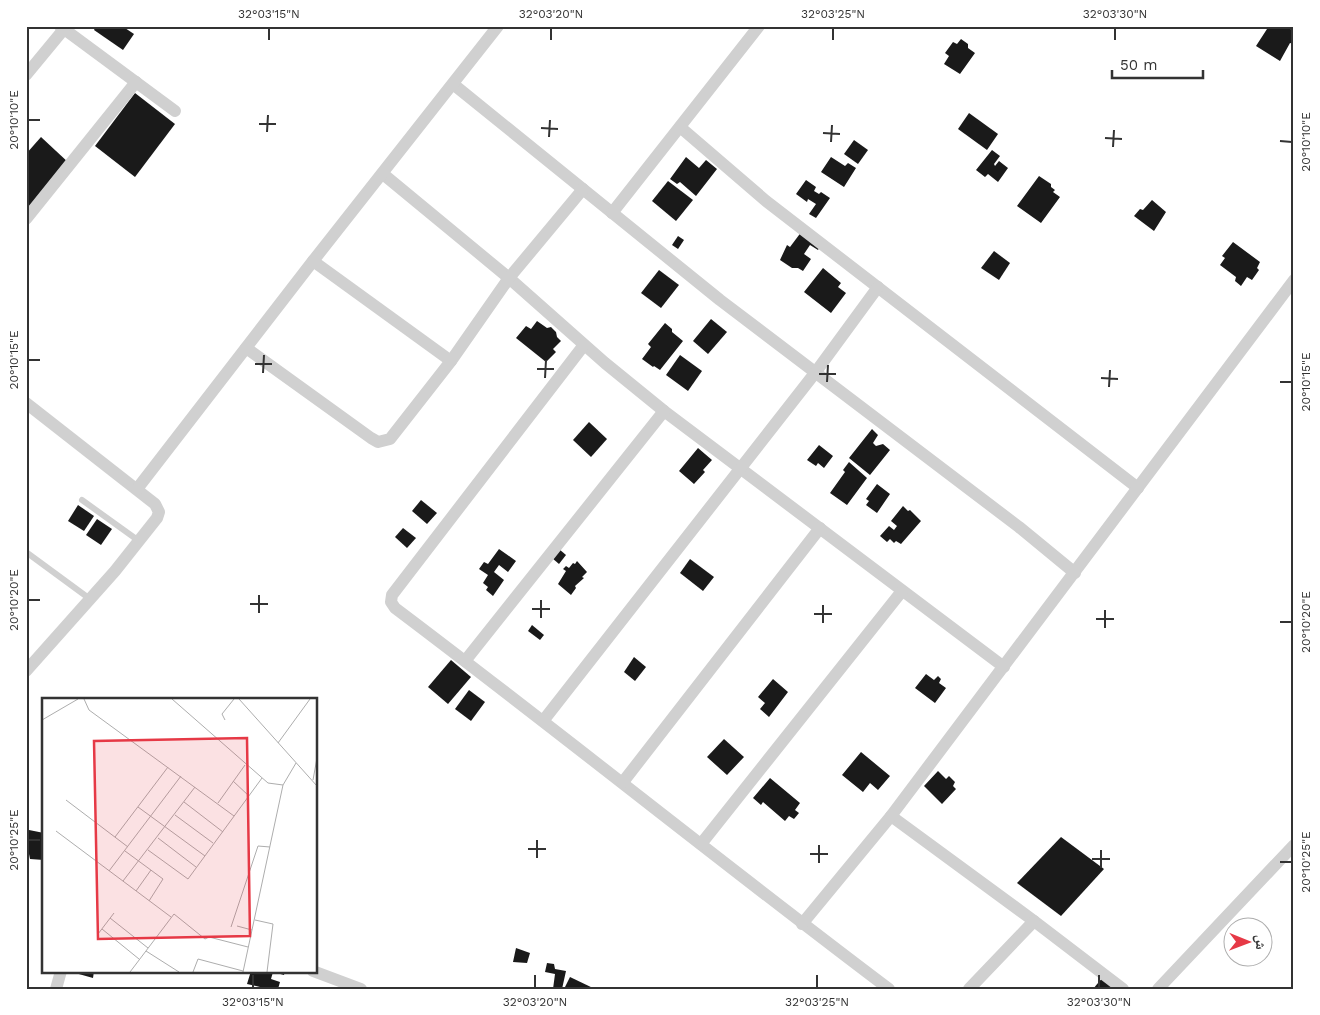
<svg xmlns="http://www.w3.org/2000/svg" width="1320" height="1015" viewBox="0 0 1320 1015" font-family="'Work Sans','Noto Naskh Arabic',sans-serif">
<rect width="100%" height="100%" fill="#fff"/>
<g fill="#1a1a1a">
<path d="M96 26H122L134 34 123 50 94 30Z"/>
<path d="M1272 26H1287L1294 32V44L1290 43 1280 61 1256 46 1267 29H1270Z"/>
<path d="M961 39 968 44V48L975 53 960 74 944 64 949 56 945 53 953 42 957 44Z"/>
<path d="M135 93 175 124 135 177 95 146Z"/>
<path d="M969 113 998 134 987 150 958 129Z"/>
<path d="M41 137 70 164 26 212V154Z"/>
<path d="M854 140 868 150 858 164 844 154Z"/>
<path d="M992 150 1000 156 994 164 995 166 999 161 1008 168 998 182 988 174 985 177 976 170Z"/>
<path d="M686 157 699 168 706 160 717 169 696 196 680 182 677 184 670 179Z"/>
<path d="M831 157 845 166 848 163 856 168 844 187 821 172Z"/>
<path d="M1039 176 1051 184V187L1055 190 1053 192 1060 197 1041 223 1017 206Z"/>
<path d="M806 180 816 187 814 191 819 194 821 192 830 198 816 218 809 214 816 204 808 199 807 202 796 194Z"/>
<path d="M668 181 693 200 676 221 652 201Z"/>
<path d="M1152 200 1166 212 1154 231 1134 216 1140 209 1143 210Z"/>
<path d="M802 231 821 245 818 250 810 245 804 254 811 259 803 271 798 268H792L780 260 787 245 790 247Z"/>
<path d="M678 236 684 240 678 249 672 245Z"/>
<path d="M1233 242 1260 262 1257 268 1259 270 1252 280 1247 277 1241 286 1235 281 1236 277 1220 265 1225 258 1222 256Z"/>
<path d="M994 251 1010 263 999 280 981 268Z"/>
<path d="M823 268 841 283 838 287 846 293 831 313 804 292Z"/>
<path d="M659 270 679 285 661 308 641 293Z"/>
<path d="M711 319 727 332 708 354 693 341Z"/>
<path d="M537 321 547 328 551 327 556 332 557 337 561 341 553 349 556 352 546 362 516 338 526 326 531 329Z"/>
<path d="M665 323 672 329V332L683 341 660 370 654 366 653 367 642 359 651 347 648 344Z"/>
<path d="M680 355 702 371 688 391 666 375Z"/>
<path d="M589 422 607 439 591 457 573 440Z"/>
<path d="M872 429 878 435 873 443 876 446 883 444 890 450 870 475 849 458Z"/>
<path d="M819 445 833 456 824 468 818 463 816 466 807 460Z"/>
<path d="M698 448 712 460 703 470 705 472 694 484 679 471Z"/>
<path d="M849 462 867 478 847 505 830 493 845 472 843 470Z"/>
<path d="M877 484 890 494 877 513 866 505 869 501 866 499Z"/>
<path d="M421 500 437 513 427 524 412 511Z"/>
<path d="M78 505 94 516 84 531 68 521Z"/>
<path d="M903 506 908 511 910 510 921 521 901 544 896 541 894 543 890 539 887 542 880 536 889 526 894 530 897 526 891 521Z"/>
<path d="M97 519 112 529 101 545 86 535Z"/>
<path d="M403 528 416 538 407 548 395 537Z"/>
<path d="M499 549 516 561 508 572 499 565 494 572 504 580 493 596 486 590 488 587 483 583 488 575 479 569 484 562 488 564Z"/>
<path d="M559 549 566 555 559 564 552 558Z"/>
<path d="M690 559 714 577 703 591 680 573Z"/>
<path d="M577 561 587 572 582 577 584 578 575 586 576 588 571 595 558 584 566 571 563 569 566 566 569 568 573 563 575 564Z"/>
<path d="M532 625 544 635 540 640 528 631Z"/>
<path d="M634 657 646 667 635 681 624 672Z"/>
<path d="M451 660 471 677 448 704 428 687Z"/>
<path d="M926 674 934 680 938 676 941 679 939 683 946 688 935 703 915 688Z"/>
<path d="M773 679 788 692 769 717 760 709 765 703 758 697Z"/>
<path d="M469 690 485 702 471 721 455 709Z"/>
<path d="M724 739 744 757 727 775 707 757Z"/>
<path d="M861 752 890 776 878 790 870 783 863 792 842 775Z"/>
<path d="M938 771 946 779 949 776 955 782 953 786 956 789 942 804 924 786Z"/>
<path d="M770 778 800 803 795 810 799 813 794 819 789 816 785 821 763 802 761 805 753 798Z"/>
<path d="M29 830 44 833V860L30 859 29 854H26V835Z"/>
<path d="M1061 837 1104 869 1061 916 1017 883Z"/>
<path d="M516 948 530 953 527 963 513 962Z"/>
<path d="M547 963 554 964 555 969 566 971 562 989H553L555 974 545 972Z"/>
<path d="M68 971H94L93 978Z"/>
<path d="M251 971H285L284 975 273 972 271 979 280 982 278 989H259L260 987 247 984Z"/>
<path d="M570 977 595 989H564Z"/>
<path d="M1103 977 1116 989H1093Z"/>
</g>
<g fill="none" stroke-linecap="round" stroke-linejoin="round">
<g stroke="#d0d0d0" stroke-width="6">
<path d="M82 500 139 541"/>
<path d="M26 552 90 599"/>
</g>
<g stroke="#d0d0d0" stroke-width="12">
<path d="M60 26 175 111"/>
<path d="M26 75 64 29"/>
<path d="M453 84 720 300 1019 527 1075 573"/>
<path d="M680 127 766 201 1138 488"/>
<path d="M383 174 509 278 605 363 664 411 1004 667"/>
<path d="M612 213 759 26"/>
<path d="M26 219 136 82"/>
<path d="M313 261 451 361"/>
<path d="M584 345 392 595 391 602 395 608C561 733 723 864 889 989"/>
<path d="M246 348 371 438 378 442 390 439 451 361 509 278 583 189"/>
<path d="M26 403 155 504 159 512 157 518 115 571 26 671"/>
<path d="M137 489 313 261 498 26"/>
<path d="M465 661 664 411"/>
<path d="M543 721 815 373 878 287"/>
<path d="M623 782 820 528"/>
<path d="M891 816 1034 921 1123 989"/>
<path d="M701 844 902 591"/>
<path d="M802 924 891 816 1294 280"/>
<path d="M313 971 361 989"/>
<path d="M56 989 61 971"/>
<path d="M969 989 1034 921"/>
<path d="M1158 989 1294 845"/>
</g>
</g>
<path fill="none" stroke="#333" stroke-width="2" d="M269 40V28M551 40V28M833 40V28M1115 40V28M28 120H40M259 124H276M541 128 558 129M267 132 268 115M823 133 840 134M549 137 550 120M1105 138 1122 139M1280 141 1292 142M831 142 832 125M1113 147 1114 130M28 360H40M255 364H272M537 369H554M263 373 264 355M819 374H836M545 378 546 360M1101 378 1118 379M827 382 828 365M1280 382H1292M1109 387 1110 370M28 600H40M250 604H268M532 609H550M259 613V595M814 614H832M541 618V600M1096 619H1114M1280 622H1292M823 623V605M1105 628V610M28 840H40M528 849H546M810 854H828M537 858V840M1092 859H1110M1280 862H1292M819 863V845M1101 868V850M253 988V975M535 988V975M817 988V975M1099 988V975"/>
<g transform="translate(42 698)">
<rect width="275" height="275" fill="#fff"/>
<path fill="none" stroke="#adadad" stroke-width="1" d="M42 1 47 12 192 118M130 1 226 85 241 87M197 1 275 88M0 22 36 1M183 22 180 16 192 1M236 45 268 1M271 82 275 60M191 83 207 98M24 102 86 149M142 104 181 134M176 105 203 67M96 109 163 158M133 117 171 145M14 133 129 219M73 139 126 69M116 140 154 169M106 152 146 181 220 80M83 153 121 181 107 203M67 173 139 78M81 183 153 89M94 193 109 172M68 220 106 250M213 222 231 226 225 274M195 228 210 232M189 229 216 148 228 149M60 231 97 261M56 236 72 215M104 253 137 274M88 274 132 216 163 241 167 239 206 249M151 274 156 261 201 273M201 274 241 87 254 65"/>
<path fill="#e63946" fill-opacity="0.15" stroke="#e63946" stroke-width="2.5" d="M205 40 208 238 56 241 52 43Z"/>
<rect width="275" height="275" fill="none" stroke="#333" stroke-width="2.5"/>
</g>
<rect width="1320" height="1015" fill="none" stroke="#ffffff" stroke-width="55"/>
<g transform="translate(1248 942) rotate(91)"><circle r="24" fill="#ffffff" stroke="#adadad"/>
<path d="M0-4L9 19L0 12L-9 19Z" fill="#e63946"/>
<text y="-8" font-size="14" font-weight="bold" text-anchor="middle" fill="#333333">ش</text>
</g>
<path d="M1112 70v8h91v-8" fill="none" stroke="#333333" stroke-width="2.5"/>
<text x="1120" y="70" font-size="15" fill="#333333" stroke="#ffffff" stroke-width="4" paint-order="stroke">50 m</text>
<rect x="28" y="28" width="1264" height="960" fill="none" stroke="#333" stroke-width="2"/>
<g font-size="12" text-anchor="middle" fill="#333">
<text x="269" y="18">32°03'15"N</text>
<text x="551" y="18">32°03'20"N</text>
<text x="833" y="18">32°03'25"N</text>
<text x="1115" y="18">32°03'30"N</text>
<text transform="translate(14 120) rotate(-90)" y="4">20°10'10"E</text>
<text transform="translate(1306 142) rotate(-90)" y="4">20°10'10"E</text>
<text transform="translate(14 360) rotate(-90)" y="4">20°10'15"E</text>
<text transform="translate(1306 382) rotate(-90)" y="4">20°10'15"E</text>
<text transform="translate(14 600) rotate(-90)" y="4">20°10'20"E</text>
<text transform="translate(1306 622) rotate(-90)" y="4">20°10'20"E</text>
<text transform="translate(14 840) rotate(-90)" y="4">20°10'25"E</text>
<text transform="translate(1306 862) rotate(-90)" y="4">20°10'25"E</text>
<text x="253" y="1006">32°03'15"N</text>
<text x="535" y="1006">32°03'20"N</text>
<text x="817" y="1006">32°03'25"N</text>
<text x="1099" y="1006">32°03'30"N</text>
</g>
</svg>
